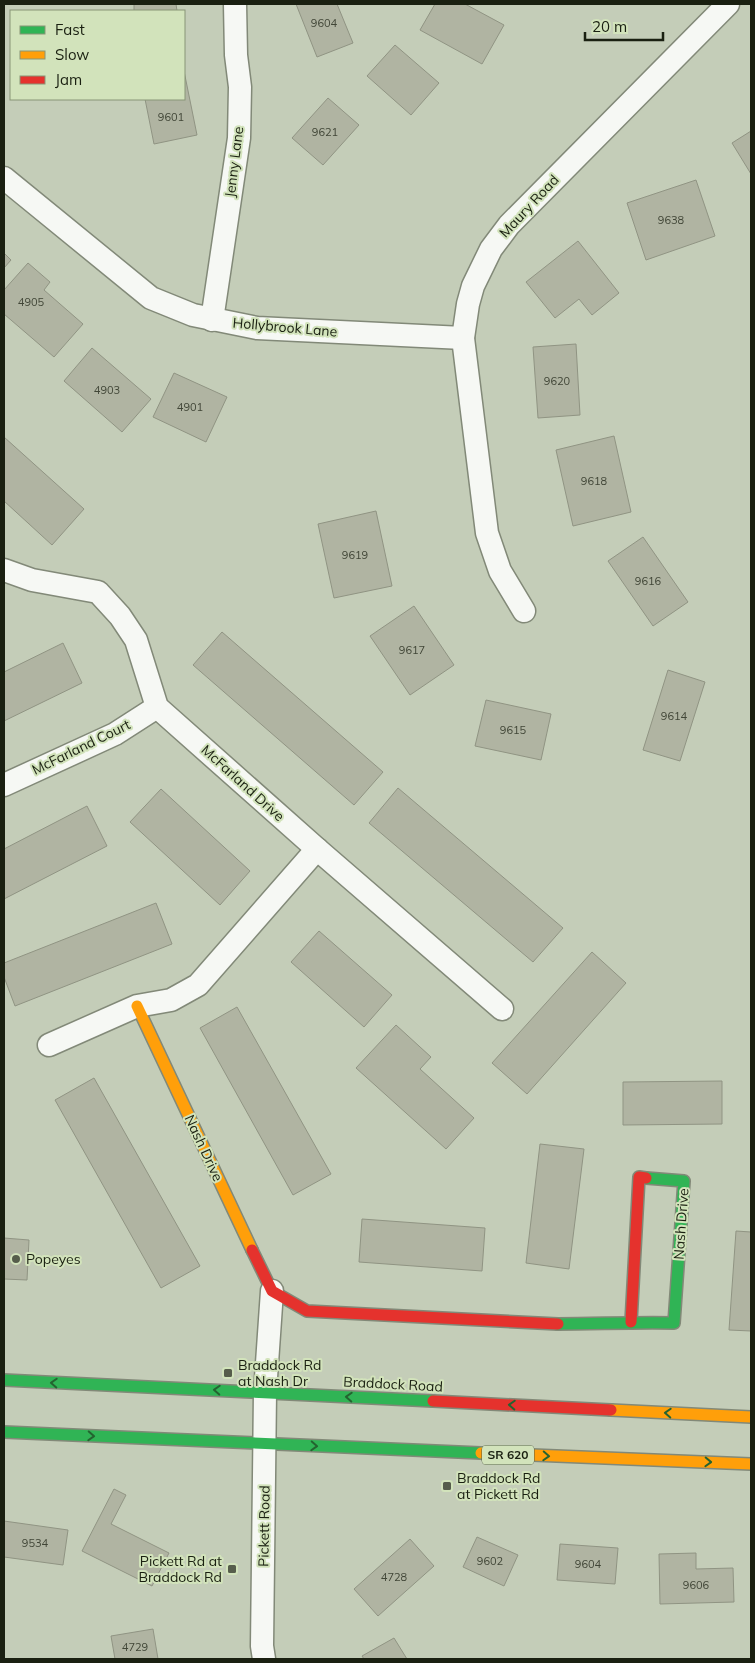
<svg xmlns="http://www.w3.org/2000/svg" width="755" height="1663" viewBox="0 0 755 1663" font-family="Mulish,sans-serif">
<rect width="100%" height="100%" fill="#c4cdb8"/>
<g fill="#b0b4a2" stroke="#909483">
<path d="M134 4H176L177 11H134Z"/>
<path d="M296 4H337L353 43 317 57Z"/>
<path d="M435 4H465L504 25 482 64 420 30Z"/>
<path d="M395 45 439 83 411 115 367 76Z"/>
<path d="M184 71 197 135 154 144 145 99H184Z"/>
<path d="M328 98 359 125 323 165 292 138Z"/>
<path d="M751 131V174L732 143Z"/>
<path d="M696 180 715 236 646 260 627 203Z"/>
<path d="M578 241 619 293 592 315 579 299 555 318 526 282Z"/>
<path d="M4 253 11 260 4 268Z"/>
<path d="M28 263 50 282 44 290 83 324 54 357 4 314V290Z"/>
<path d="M576 344 580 415 538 418 533 347Z"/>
<path d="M92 348 151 399 122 432 64 381Z"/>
<path d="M174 373 227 397 206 442 153 417Z"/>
<path d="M614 436 631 512 573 526 556 450Z"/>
<path d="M4 437 84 509 52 545 4 501Z"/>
<path d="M376 511 392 586 334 598 318 524Z"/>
<path d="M643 537 688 602 653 626 608 561Z"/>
<path d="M414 606 454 665 410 695 370 636Z"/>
<path d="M222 632 383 772 354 805 193 665Z"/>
<path d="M63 643 82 683 4 721V672Z"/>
<path d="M668 670 705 682 680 761 643 750Z"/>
<path d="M486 700 551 714 541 760 475 746Z"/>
<path d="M398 788 563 928 533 962 369 823Z"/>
<path d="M161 789 250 871 220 905 130 822Z"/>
<path d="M87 806 107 846 4 899V849Z"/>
<path d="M156 903 172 944 15 1006 4 977V963Z"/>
<path d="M319 931 392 995 364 1027 291 962Z"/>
<path d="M592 952 626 983 527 1094 492 1063Z"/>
<path d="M237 1007 331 1174 293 1195 200 1028Z"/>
<path d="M396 1025 431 1057 420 1069 474 1118 446 1149 356 1068Z"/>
<path d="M94 1078 200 1266 161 1288 55 1100Z"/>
<path d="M722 1081V1124L623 1125V1082Z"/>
<path d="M540 1144 584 1149 569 1269 526 1263Z"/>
<path d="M362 1219 485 1228 482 1271 359 1262Z"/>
<path d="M736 1231 751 1232V1331L729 1330Z"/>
<path d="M4 1238 29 1240 27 1280 4 1279Z"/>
<path d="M114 1489 126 1495 111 1524 169 1553 152 1586 82 1551Z"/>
<path d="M4 1521 68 1530 63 1565 4 1557Z"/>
<path d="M477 1537 518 1555 504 1586 463 1567Z"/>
<path d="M410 1539 434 1566 378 1616 354 1589Z"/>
<path d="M560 1544 618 1548 615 1584 557 1580Z"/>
<path d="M696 1553V1569L733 1568 734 1602 660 1604 659 1554Z"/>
<path d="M153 1629 158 1659H115L111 1636Z"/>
<path d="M394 1638 407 1659H364L362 1656Z"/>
</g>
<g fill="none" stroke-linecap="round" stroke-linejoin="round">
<defs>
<g id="street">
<path d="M4 178 151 298 193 315 257 328 463 338"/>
<path d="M212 320 239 138 240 87 236 55 235 4"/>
<path d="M4 570 32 580 98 592 120 616 136 640 157 707 317 849 502 1009"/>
<path d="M524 611 500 571 487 533 463 338 468 304 473 286 491 249 509 225 728 4"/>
<path d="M4 785 115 734 157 707"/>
<path d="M49 1045 137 1006 171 1000 198 985 317 849"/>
<path d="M264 1659 262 1646 265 1392 272 1291"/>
</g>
<g id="fast">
<path d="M558 1324C597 1324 635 1322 674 1323L684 1181 646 1178"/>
<path d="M4 1380 433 1401"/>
<path d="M4 1432 481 1453"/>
</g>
<g id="slow">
<path d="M137 1006 252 1250"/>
<path d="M611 1410 751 1417"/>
<path d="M481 1453 751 1464"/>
</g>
<g id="jam">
<path d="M252 1250 272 1291 307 1311 558 1324"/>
<path d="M631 1322 639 1177 646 1178"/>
<path d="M433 1401 611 1410"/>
</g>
</defs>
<use href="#street" stroke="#828978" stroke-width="25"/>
<use href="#fast" stroke="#828978" stroke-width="14"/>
<use href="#slow" stroke="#828978" stroke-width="14"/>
<use href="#jam" stroke="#828978" stroke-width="14"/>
<use href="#street" stroke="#f6f8f4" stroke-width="22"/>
<use href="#fast" stroke="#30b455" stroke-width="11"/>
<use href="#slow" stroke="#ff9f0a" stroke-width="11"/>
<use href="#jam" stroke="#e5322d" stroke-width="11"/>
</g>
<defs><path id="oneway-chevron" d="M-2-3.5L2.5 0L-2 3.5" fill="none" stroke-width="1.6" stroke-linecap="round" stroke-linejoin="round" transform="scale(1.25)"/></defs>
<g stroke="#246330">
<use href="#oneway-chevron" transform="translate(54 1383) rotate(-177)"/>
<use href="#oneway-chevron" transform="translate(217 1390) rotate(-177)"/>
<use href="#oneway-chevron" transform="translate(349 1397) rotate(-177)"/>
<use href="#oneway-chevron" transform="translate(512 1405) rotate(-177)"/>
<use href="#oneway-chevron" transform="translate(668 1413) rotate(-177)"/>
<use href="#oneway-chevron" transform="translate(91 1436) rotate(3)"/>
<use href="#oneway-chevron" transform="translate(314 1446) rotate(3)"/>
<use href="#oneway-chevron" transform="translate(546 1456) rotate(3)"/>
<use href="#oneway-chevron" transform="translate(708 1462) rotate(2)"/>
</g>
<g fill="#565d4b" stroke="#d2e3bb" stroke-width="2">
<circle cx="16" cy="1259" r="5"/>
<rect x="223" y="1368" width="10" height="10" rx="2.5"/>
<rect x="442" y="1481" width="10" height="10" rx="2.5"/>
<rect x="227" y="1564" width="10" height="10" rx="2.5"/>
</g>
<g text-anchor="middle" stroke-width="4" stroke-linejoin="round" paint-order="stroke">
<g font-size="11" fill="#414637">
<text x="324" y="27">9604</text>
<text x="171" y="121">9601</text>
<text x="325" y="136">9621</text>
<text x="671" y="224">9638</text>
<text x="31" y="306">4905</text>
<text x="557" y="385">9620</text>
<text x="107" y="394">4903</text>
<text x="190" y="411">4901</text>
<text x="594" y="485">9618</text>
<text x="355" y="559">9619</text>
<text x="648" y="585">9616</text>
<text x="412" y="654">9617</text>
<text x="674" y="720">9614</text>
<text x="513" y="734">9615</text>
<text x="35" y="1547">9534</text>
<text x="490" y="1565">9602</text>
<text x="588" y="1568">9604</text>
<text x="394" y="1581">4728</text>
<text x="696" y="1589">9606</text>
<text x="135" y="1651">4729</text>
</g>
<rect fill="#d2e3bb" stroke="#515a44" stroke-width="1" x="482" y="1445.5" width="52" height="19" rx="4"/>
<g font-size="12" font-weight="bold" fill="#1a2011">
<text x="508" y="1459">SR 620</text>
</g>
<g font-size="14" fill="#1a2011" stroke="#d2e3bb">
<text transform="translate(234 162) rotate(-83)" y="5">Jenny Lane</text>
<text transform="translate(529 206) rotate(-47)" y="5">Maury Road</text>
<text transform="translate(285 327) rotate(5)" y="5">Hollybrook Lane</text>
<text transform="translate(81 747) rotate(-26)" y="5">McFarland Court</text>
<text transform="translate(243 783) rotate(42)" y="5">McFarland Drive</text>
<text transform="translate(204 1148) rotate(65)" y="5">Nash Drive</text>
<text transform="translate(681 1224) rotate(-86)" y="5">Nash Drive</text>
<text transform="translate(393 1384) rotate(3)" y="5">Braddock Road</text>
<text transform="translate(264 1526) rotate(-89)" y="5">Pickett Road</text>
</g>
<g font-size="14" fill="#1a2011" stroke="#d2e3bb" text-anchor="start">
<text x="26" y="1264">Popeyes</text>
<text x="238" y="1370">Braddock Rd<tspan x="238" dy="16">at Nash Dr</tspan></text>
<text x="457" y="1483">Braddock Rd<tspan x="457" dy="16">at Pickett Rd</tspan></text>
<text x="222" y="1566" text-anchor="end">Pickett Rd at<tspan x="222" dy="16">Braddock Rd</tspan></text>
</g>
</g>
<rect width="755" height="1663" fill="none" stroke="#1a2011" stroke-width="10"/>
<rect x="10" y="10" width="175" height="90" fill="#d2e3bb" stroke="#889577"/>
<rect x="20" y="26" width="25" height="8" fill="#30b455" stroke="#889577"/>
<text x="55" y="35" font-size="15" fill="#1a2011">Fast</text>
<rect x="20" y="51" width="25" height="8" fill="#ff9f0a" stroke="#889577"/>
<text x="55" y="60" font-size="15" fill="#1a2011">Slow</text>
<rect x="20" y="76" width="25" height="8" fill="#e5322d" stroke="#889577"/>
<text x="55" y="85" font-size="15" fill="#1a2011">Jam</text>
<path d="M585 32v8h78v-8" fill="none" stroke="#1a2011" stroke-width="2.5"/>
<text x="592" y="32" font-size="15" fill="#1a2011" stroke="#d2e3bb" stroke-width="4" paint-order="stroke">20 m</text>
</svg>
